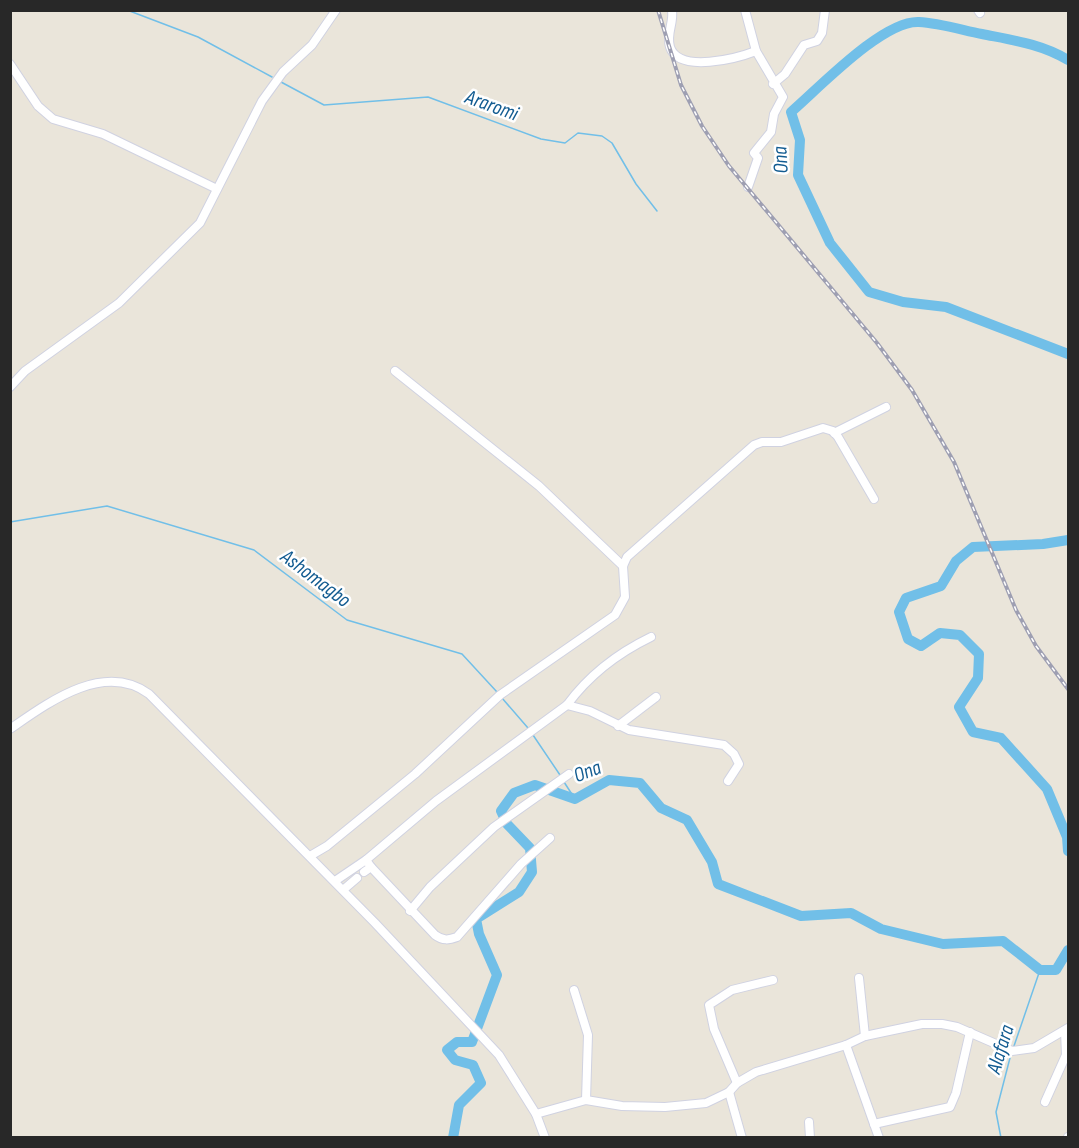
<svg xmlns="http://www.w3.org/2000/svg" width="1079" height="1148" viewBox="0 0 1079 1148" font-family="'Sofia Sans Condensed',sans-serif">
<rect width="100%" height="100%" fill="#eae5da"/>
<g fill="none" stroke-linecap="round" stroke-linejoin="round">
<g stroke="#71bfe8" stroke-width="1.5">
<path d="M127 10 198 37 272 77"/>
<path d="M281 82 324 105 428 97 541 139 565 143 578 133 602 136 612 143 636 184 657 211"/>
<path d="M10 522 107 506 254 550 347 620 462 654 497 692"/>
<path d="M502 698 528 728"/>
<path d="M533 735 560 775"/>
<path d="M564 782 575 799"/>
<path d="M1014 1046 1040 970"/>
<path d="M1001 1138 996 1112 1011 1054"/>
</g>
<g stroke="#71bfe8" stroke-width="10">
<path d="M1068 60C1042 44 1012 40 982 34 962 30 939 23 919 22 883 20 819 88 791 112L800 140 798 175 830 243 869 292 903 302 946 307 1068 354"/>
<path d="M1068 540 1043 544 973 547 956 561 941 586 906 598 899 612 908 639 921 646 940 633 960 635 979 654 978 678 959 707 973 732 1001 738 1047 789 1067 837 1068 851"/>
<path d="M453 1138 459 1105 481 1083 473 1065 455 1060 447 1050 457 1042H472L497 975 479 934 476 919 519 892 532 872 530 848 507 824 501 811 514 793 535 785 575 799 609 780 640 783 661 808 687 820 712 862 718 884 801 916 851 913 881 929 943 944 1003 941 1040 970H1056L1068 950"/>
</g>
<defs>
<g id="minor">
<path d="M672 10C674 24 666 33 670 47 679 74 738 58 756 51"/>
<path d="M745 10 756 51 783 97 774 114 771 132 754 153 758 158 748 187"/>
<path d="M978 10 980 13"/>
<path d="M10 64 38 106 53 119 103 134 217 189"/>
<path d="M773 84 785 74 804 45 817 41 822 33 825 10"/>
<path d="M395 371 539 486 623 566"/>
<path d="M10 387 25 371 119 303 200 223 262 101 283 72 312 45 336 10"/>
<path d="M834 433 886 407"/>
<path d="M567 705 590 711 629 730 724 745 734 754 739 764 728 781"/>
<path d="M618 726 656 697"/>
<path d="M10 729C49 702 104 661 149 694L375 923 499 1055 536 1114 545 1138"/>
<path d="M310 856 327 846 415 774 500 695 615 615 625 597 623 566 627 557 754 445 762 442H781L823 428 833 431 838 437 874 499"/>
<path d="M371 867 435 935C443 941 449 940 457 937L521 864 550 838"/>
<path d="M364 872 371 867 366 860 436 801 567 705C589 675 618 653 651 637"/>
<path d="M335 881 366 860"/>
<path d="M343 890 357 878"/>
<path d="M410 911 430 887 494 827 569 774"/>
<path d="M859 978 865 1036"/>
<path d="M574 990 588 1035 586 1100"/>
<path d="M846 1045 879 1138"/>
<path d="M737 1083 714 1029 709 1005 732 990 773 980"/>
<path d="M729 1092 742 1138"/>
<path d="M1045 1102 1066 1055 1065 1031"/>
<path d="M536 1114 586 1100 622 1106 665 1107 706 1103 729 1092 737 1083 756 1072 846 1045 865 1036 922 1024H942L957 1027 1012 1051 1034 1048 1068 1028"/>
<path d="M809 1122 810 1138"/>
<path d="M874 1124 950 1107 956 1093 970 1032"/>
<path d="M1068 1138V1137"/>
</g>
</defs>
<use href="#minor" stroke="#d0d2e1" stroke-width="10"/>
<use href="#minor" stroke="#fff" stroke-width="8"/>
<defs>
<path id="rail" d="M658 10 681 85 702 126 729 166 877 343 912 390 954 462 1016 610 1036 646 1068 689"/>
</defs>
<use href="#rail" stroke="#9e9fb2" stroke-width="4"/>
<use href="#rail" stroke="#fff" stroke-width="1.5" stroke-dasharray="4.5" stroke-linecap="butt"/>
</g>
<g text-anchor="middle" stroke-width="5" stroke-linejoin="round" paint-order="stroke">
<g font-size="21" font-style="italic" fill="#135c91" stroke="#fff">
<text transform="translate(492 105) rotate(20)" y="7">Araromi</text>
<text transform="translate(780 160) rotate(-93)" y="7">Ona</text>
<text transform="translate(316 578) rotate(37)" y="7">Ashomagbo</text>
<text transform="translate(587 771) rotate(-21)" y="7">Ona</text>
<text transform="translate(1000 1049) rotate(-73)" y="7">Alafara</text>
</g>
</g>
<rect width="1079" height="1148" fill="none" stroke="#282828" stroke-width="24"/>
</svg>
